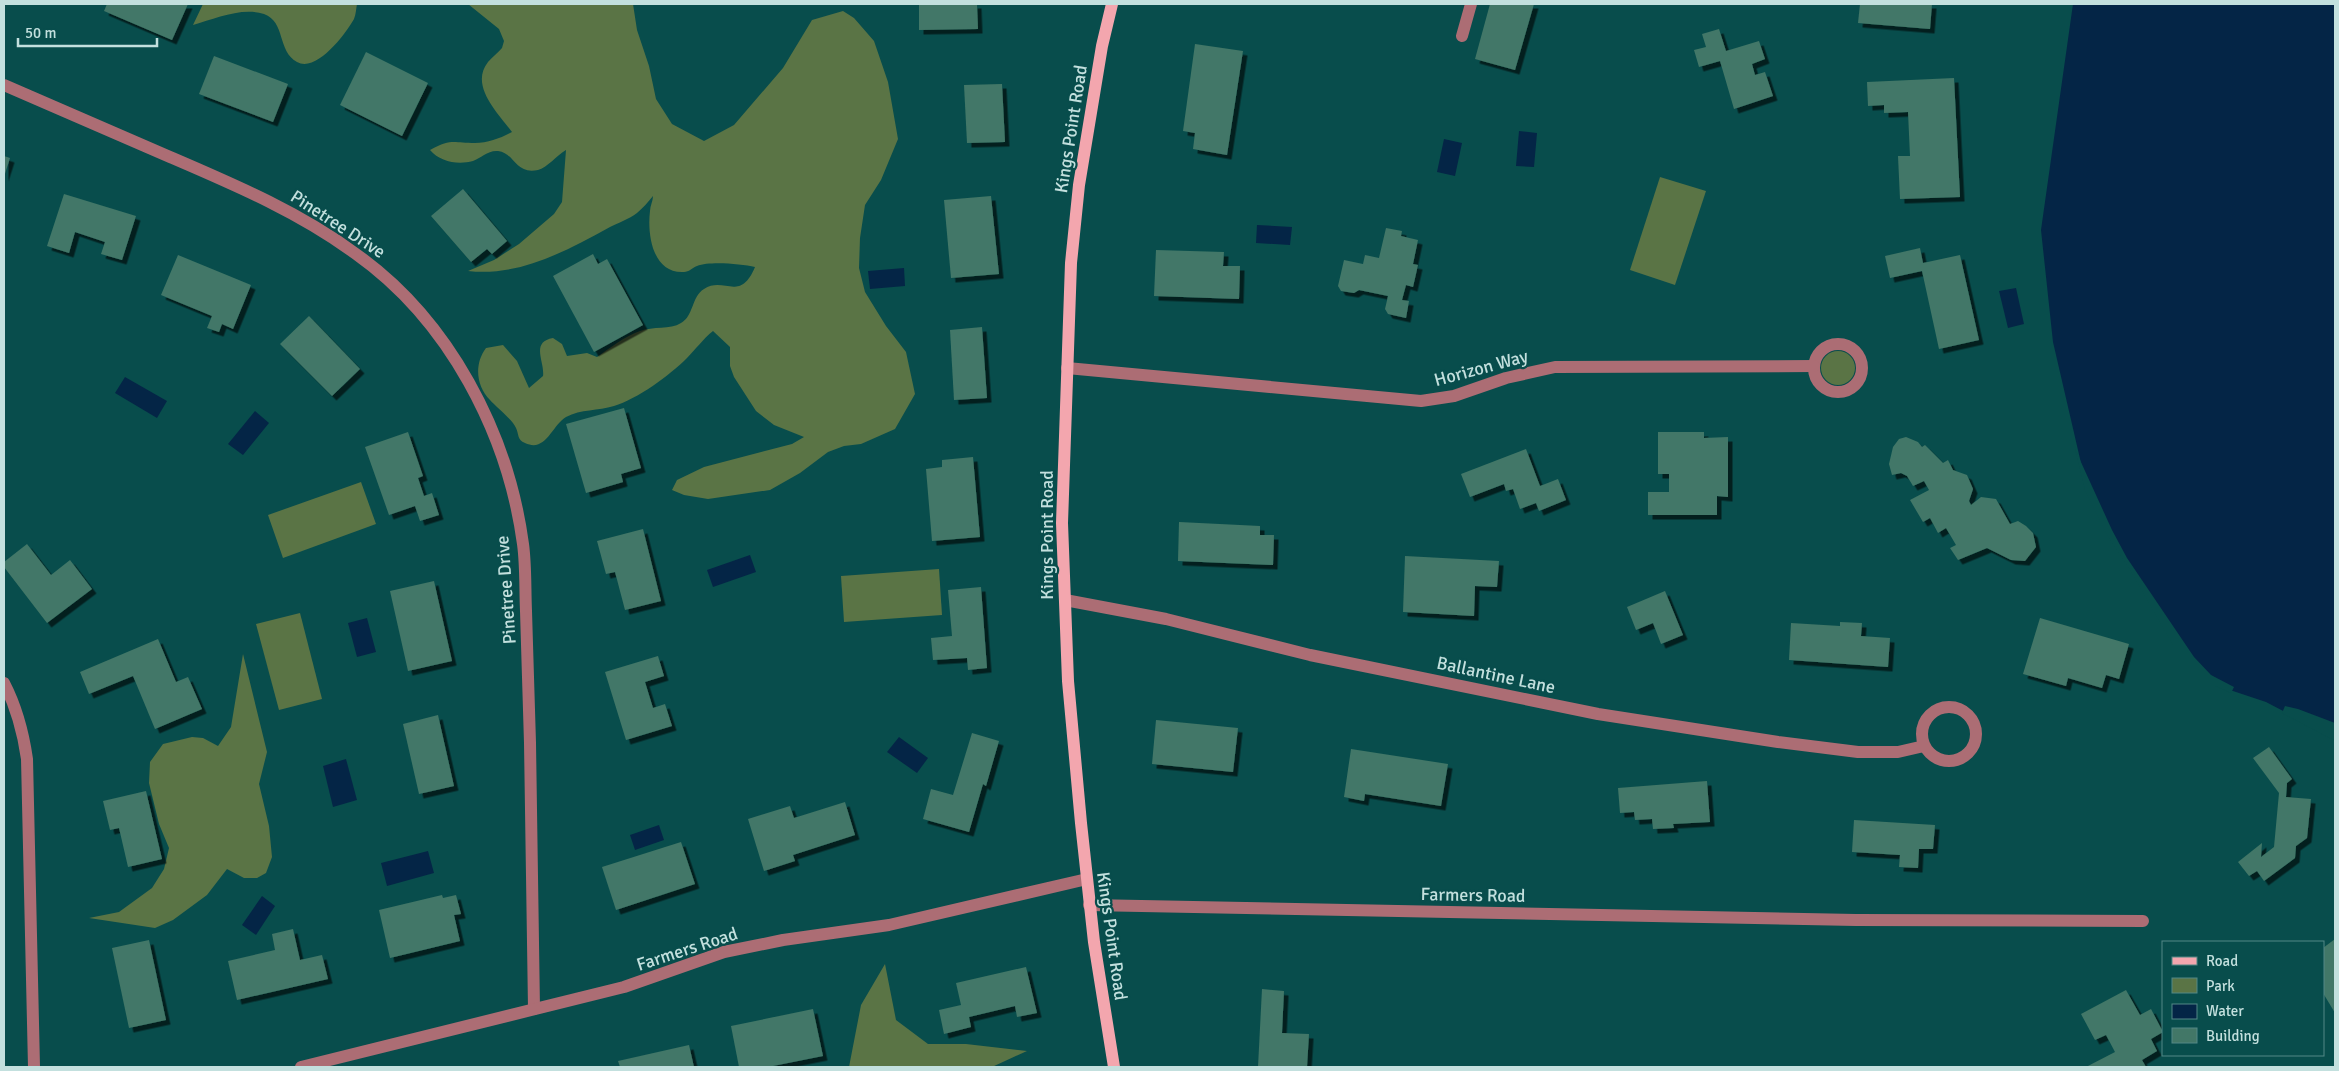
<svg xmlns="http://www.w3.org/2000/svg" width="2339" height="1071" viewBox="0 0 2339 1071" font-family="Signika,sans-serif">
<defs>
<filter id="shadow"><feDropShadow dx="4.5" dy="4.5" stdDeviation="0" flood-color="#0009"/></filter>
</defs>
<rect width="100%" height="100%" fill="#084d4c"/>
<g fill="#5a7445">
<path d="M203 4H357C356 9 356 14 354 19 346 33 317 73 297 62 277 51 286 22 264 14 241 7 215 19 193 25Z"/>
<path d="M468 4H633L637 30 649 66 656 99 672 124 704 141 734 125 783 68 812 20 843 11 854 18 874 41 888 82 898 139 881 180 865 205 860 238 859 268 865 292 886 326 906 352 915 394 895 429 861 444 844 446 828 452 800 473 770 490 708 499 684 495 672 490 677 480 704 467 792 444 804 437 774 425 756 411 734 377 730 366V347L713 331C703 339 696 349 687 358 669 376 637 399 614 406 598 411 581 409 566 417 552 425 546 453 525 443 517 440 519 434 516 428 513 420 496 407 490 400 476 386 474 364 486 348L503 345 517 361 529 388 543 376C545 362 530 342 553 338L562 344 567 356 587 353 597 357C610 348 625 336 640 331 653 326 670 330 681 323 694 316 691 297 704 289 724 276 740 303 755 267 741 264 710 261 697 266 692 268 689 272 684 272 653 274 647 235 650 211 650 206 653 201 653 196 648 202 643 208 637 213 629 219 618 223 610 227 566 251 519 277 468 271L494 260 519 244 554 214 562 202 566 150C557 155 547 168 538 170 515 175 515 153 498 151 488 150 481 158 473 161 458 165 440 162 430 150 452 138 453 143 475 143 488 143 501 138 512 132 499 114 469 86 488 62 492 57 498 53 502 48L504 41 499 29Z"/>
<path d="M1660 177 1706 191 1675 285 1630 270Z"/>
<circle cx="1838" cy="368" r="17"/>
<path d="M361 482 376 524 283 558 268 515Z"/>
<path d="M939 569 942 615 844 622 841 576Z"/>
<path d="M300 613 322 699 279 710 256 624Z"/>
<path d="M243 654 267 752 259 784 269 826 272 857 266 873 257 878H244L227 869 207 895 173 920 155 928 89 918 119 912 152 888 164 869 169 848 159 824 149 783 150 762 163 744 192 737 203 738 218 746 231 727Z"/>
<path d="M885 964 896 1020 928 1044H966L1027 1051 992 1067H849L861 1005Z"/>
</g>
<g fill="#042546">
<path d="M2073 4H2335V738L2266 702 2218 686 2175 645 2087 489 2053 342 2041 230Z"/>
<path d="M1519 131 1537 133 1534 167 1516 166Z"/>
<path d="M1444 139 1462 143 1455 176 1437 172Z"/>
<path d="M1257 225 1292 227 1290 245 1256 243Z"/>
<path d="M904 268 905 286 870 289 868 271Z"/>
<path d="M2016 288 2024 324 2008 328 1999 291Z"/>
<path d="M125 377 167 401 157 418 115 393Z"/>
<path d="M255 411 269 423 243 455 228 444Z"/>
<path d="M750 555 756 572 713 587 707 570Z"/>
<path d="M367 618 376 652 357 657 348 623Z"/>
<path d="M899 737 928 758 917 773 887 752Z"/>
<path d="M346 759 357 800 333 807 323 766Z"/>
<path d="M659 825 664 840 635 850 630 835Z"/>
<path d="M428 851 434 873 387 886 381 863Z"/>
<path d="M262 896 275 906 256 935 242 925Z"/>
</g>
<g fill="#084d4c">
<path d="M2075 449 2112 530 2127 558 2194 657 2211 675 2234 687 2231 693 2215 686 2173 645 2129 568 2109 538 2085 490Z"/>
<path d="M2285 706 2298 709 2335 723V741L2282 713Z"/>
</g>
<g fill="#427767" filter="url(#shadow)">
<path d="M107 4H188L172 40 104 11Z"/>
<path d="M919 4H977L978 29 919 30Z"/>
<path d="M1490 4H1534L1515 70 1475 59Z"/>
<path d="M1860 4H1932L1930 29 1858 23Z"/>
<path d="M1719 29 1726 51 1759 41 1765 59 1752 64 1755 75 1765 72 1773 96 1734 109 1720 61 1699 67 1694 50 1706 47 1702 34Z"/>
<path d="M1195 44 1243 51 1227 155 1193 149 1195 133 1183 131Z"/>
<path d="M366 52 428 83 402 136 340 105Z"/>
<path d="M214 56 288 84 273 122 199 94Z"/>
<path d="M1954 78 1960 197 1900 199 1898 156H1910L1908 112 1884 113V105L1868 106 1867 82Z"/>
<path d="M1002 84 1005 142 967 143 964 85Z"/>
<path d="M4 156 10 158 4 177Z"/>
<path d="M463 189 507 241 492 254 487 249 471 262 431 216Z"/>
<path d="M64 194 136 216 122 260 101 254 105 242 75 232 69 253 47 246Z"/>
<path d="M991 196 999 274 951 278 944 200Z"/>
<path d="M1386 228 1402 231 1401 236 1418 240 1413 264 1418 265 1413 287 1406 285 1402 300 1409 301 1406 318 1388 314 1385 309 1388 296 1359 290 1354 293 1341 291 1338 286 1344 260 1363 264 1365 255 1379 258Z"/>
<path d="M1920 248 1923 263 1960 255 1979 340 1939 349 1922 271 1890 278 1885 256Z"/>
<path d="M1156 250 1224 252 1223 266H1240L1239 299 1154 296Z"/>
<path d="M593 254 598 264 607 259 643 325 594 352 553 276Z"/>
<path d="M178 255 251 285 233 329 222 324 219 332 207 328 212 316 161 295Z"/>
<path d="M309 316 360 369 332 396 280 344Z"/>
<path d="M982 327 987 398 954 400 950 330Z"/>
<path d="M624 408 641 468 621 474 623 482 586 493 566 424Z"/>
<path d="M408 432 423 476 418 478 424 496 432 493 439 515 420 521 415 506 389 515 365 447Z"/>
<path d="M1658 432H1704V438L1728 437V497L1717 496V515H1648V492H1669V474H1658Z"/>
<path d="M1906 437 1918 442 1922 447 1925 445 1943 463 1948 460 1953 470 1967 475 1973 489 1969 501 1971 505 1981 497 1996 499 2010 524 2018 521 2026 526 2033 533 2036 547 2025 561 2011 560 1987 548 1958 560 1950 548 1956 545 1946 528 1938 533 1930 518 1923 522 1910 500 1929 490 1924 481 1913 486 1907 476 1901 473 1892 475 1889 464 1893 447 1899 439Z"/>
<path d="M1526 449 1540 486 1558 479 1566 500 1539 511 1536 503 1520 509 1513 489 1506 491 1504 484 1470 497 1461 474Z"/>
<path d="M973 457 980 537 932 541 926 469 942 467V460Z"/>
<path d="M1179 522 1260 526V535H1274L1273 565 1178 561Z"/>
<path d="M643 529 661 601 625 610 615 572 606 574 597 541Z"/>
<path d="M27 544 51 575 70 560 92 589 47 623 4 567V562Z"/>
<path d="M1405 556 1499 561 1497 587 1475 586 1474 616 1403 612Z"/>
<path d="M434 581 452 661 408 671 390 591Z"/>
<path d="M981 587 987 668 968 670 967 658 933 660 931 638 952 636 948 590Z"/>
<path d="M1665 591 1683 635 1661 644 1653 623 1636 630 1627 607Z"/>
<path d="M2040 618 2129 644 2119 679 2106 675 2102 688 2068 678 2066 686 2023 674Z"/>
<path d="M1840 622 1862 623 1861 636 1890 638 1888 667 1789 660 1791 623 1840 626Z"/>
<path d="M158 639 176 682 188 677 202 709 155 729 133 676 89 694 80 672Z"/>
<path d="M658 656 664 676 645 682 653 708 665 704 672 726 626 740 605 672Z"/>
<path d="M438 715 454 786 419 794 403 724Z"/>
<path d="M1156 720 1238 728 1233 772 1152 764Z"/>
<path d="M972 733 999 741 986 786 983 784 969 832 923 819 931 789 953 795Z"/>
<path d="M2269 747 2292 779 2287 783 2286 797 2311 799 2307 838 2296 846 2295 858 2264 881 2257 871 2249 876 2238 862 2262 843 2261 857 2274 847 2279 793 2253 758Z"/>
<path d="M1351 749 1448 764 1441 806 1365 794 1364 801 1344 797Z"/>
<path d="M1707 781 1710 822 1673 824 1674 828 1653 829 1652 819 1635 820 1634 812 1620 813 1618 788Z"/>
<path d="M146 791 162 859 128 867 119 828 110 830 103 801Z"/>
<path d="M845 802 855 835 793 855 795 861 764 871 748 819 790 806 794 818Z"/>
<path d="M1854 820 1935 825 1933 849H1919L1918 868 1899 867 1900 855 1852 852Z"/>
<path d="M681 842 695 884 616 910 602 867Z"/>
<path d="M442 895 443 898 456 895 461 914 454 915 460 941 390 958 379 910Z"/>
<path d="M293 929 300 960 322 955 328 979 237 1000 228 961 275 950 272 934Z"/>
<path d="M2335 939V1013L2323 993V948Z"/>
<path d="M149 940 166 1020 129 1028 112 948Z"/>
<path d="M1026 967 1037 1013 1017 1017 1015 1006 969 1017 971 1027 944 1034 939 1010 961 1005 956 983Z"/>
<path d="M1262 989 1284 991 1282 1033 1309 1034 1307 1067H1258Z"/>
<path d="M2126 990 2140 1015 2151 1009 2163 1032 2151 1039 2157 1051 2142 1060 2146 1067H2086L2115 1052 2106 1035 2095 1040 2081 1014Z"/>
<path d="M813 1009 823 1056 768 1067H739L731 1026Z"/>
<path d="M689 1045 694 1067H620L618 1061Z"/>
</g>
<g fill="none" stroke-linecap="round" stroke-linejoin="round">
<g stroke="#ac6d74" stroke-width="12">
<path d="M1462 36 1471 4"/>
<path d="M4 85C59 109 114 133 170 157 235 185 299 212 356 254 449 320 508 433 523 544 526 566 525 589 526 611 527 655 529 699 530 743 531 832 533 920 534 1009"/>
<circle cx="1838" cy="368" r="24"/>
<path d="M1067 368 1421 401 1454 396 1506 378 1555 367 1814 366"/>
<path d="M1065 600 1166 619 1310 655 1598 714 1778 742 1858 752H1898L1924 746"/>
<path d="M4 683C17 708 23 731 27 759L34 1067"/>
<circle cx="1949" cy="734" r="27"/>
<path d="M1089 905 1856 920 2143 921"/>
<path d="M301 1067 624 987 724 952 783 940 889 925 1087 879"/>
</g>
<path stroke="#f3a6ae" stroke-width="12" d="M1112 4 1102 46 1079 185 1071 263 1062 523 1068 681 1081 823 1094 942 1114 1067"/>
</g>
<g text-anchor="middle" stroke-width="4.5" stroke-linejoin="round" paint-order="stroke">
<g font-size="18" fill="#c3e0de" stroke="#084d4c">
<text transform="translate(1071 129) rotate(-81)" y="6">Kings Point Road</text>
<text transform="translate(338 224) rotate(33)" y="6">Pinetree Drive</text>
<text transform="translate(1481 368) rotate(-15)" y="6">Horizon Way</text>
<text transform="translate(1047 535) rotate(-90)" y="6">Kings Point Road</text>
<text transform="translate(506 590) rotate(-94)" y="6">Pinetree Drive</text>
<text transform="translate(1496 675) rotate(12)" y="6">Ballantine Lane</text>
<text transform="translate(1473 895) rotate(1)" y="6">Farmers Road</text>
<text transform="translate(1112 936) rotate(82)" y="6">Kings Point Road</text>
<text transform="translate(687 949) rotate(-18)" y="6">Farmers Road</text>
</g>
</g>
<rect width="2339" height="1071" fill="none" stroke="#c3e0de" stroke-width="10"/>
<rect x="2162" y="941" width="162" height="115" fill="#084d4c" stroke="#538886"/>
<rect x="2172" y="957" width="25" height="8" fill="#f3a6ae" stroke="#538886"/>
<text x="2206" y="966" font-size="15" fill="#c3e0de">Road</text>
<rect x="2172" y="978" width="25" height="15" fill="#5a7445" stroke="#538886"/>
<text x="2206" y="991" font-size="15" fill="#c3e0de">Park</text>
<rect x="2172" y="1004" width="25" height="15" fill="#042546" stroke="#538886"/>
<text x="2206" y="1016" font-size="15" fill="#c3e0de">Water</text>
<rect x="2172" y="1028" width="25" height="15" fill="#427767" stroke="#538886"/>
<text x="2206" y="1041" font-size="15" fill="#c3e0de">Building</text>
<path d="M18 38v8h139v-8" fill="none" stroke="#c3e0de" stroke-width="2.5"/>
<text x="25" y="38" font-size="15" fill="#c3e0de" stroke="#084d4c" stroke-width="4" paint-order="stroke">50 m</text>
</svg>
